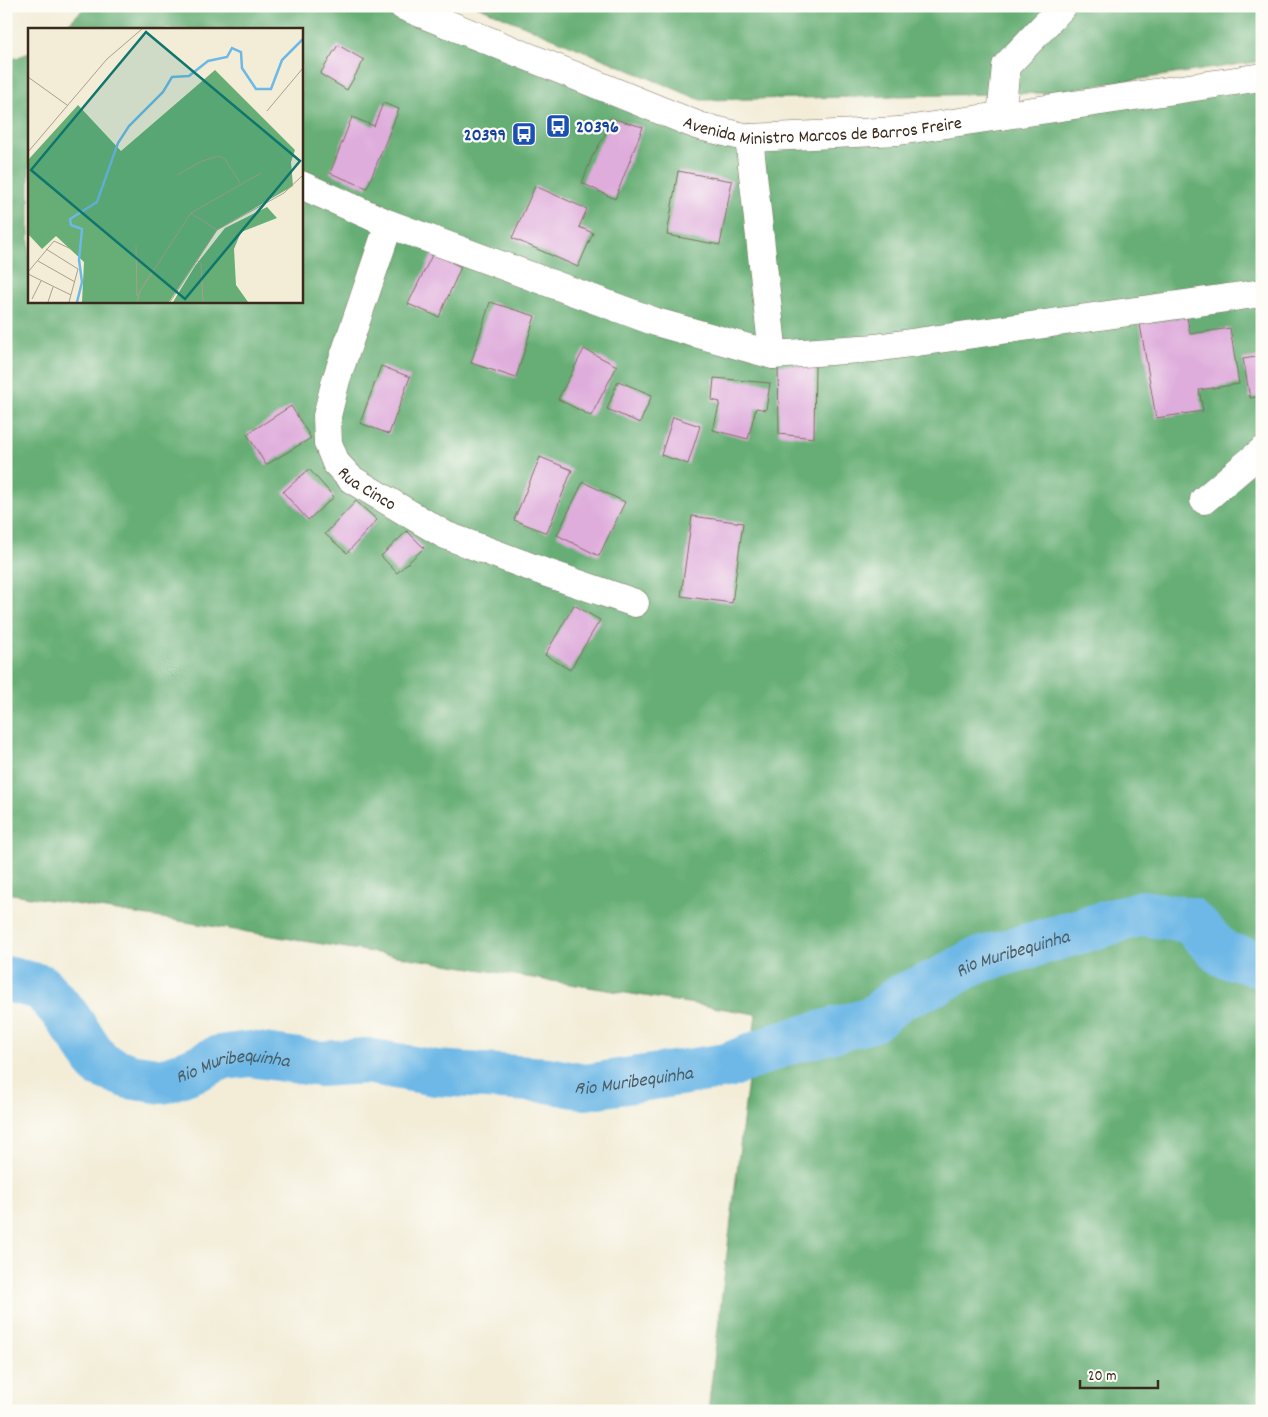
<svg xmlns="http://www.w3.org/2000/svg" width="1268" height="1417" viewBox="0 0 1268 1417" font-family="Dekko,sans-serif">
<rect width="100%" height="100%" fill="#fdfcf7"/>
<filter id="ink" filterUnits="userSpaceOnUse"><feTurbulence type="fractalNoise" baseFrequency=".02" numOctaves="2"/><feDisplacementMap in="SourceGraphic" scale="10" xChannelSelector="R" yChannelSelector="G"/><feConvolveMatrix kernelMatrix="1 2 1 2 8 2 1 2 1" color-interpolation-filters="sRGB"/></filter>
<filter id="wash" filterUnits="userSpaceOnUse"><feTurbulence type="fractalNoise" baseFrequency=".0096" numOctaves="4" result="noise"/><feDisplacementMap in="SourceGraphic" scale="20" xChannelSelector="R" yChannelSelector="G"/><feGaussianBlur stdDeviation="1.12" result="paint"/><feColorMatrix in="noise" values="0 0 0 0 0 0 0 0 0 0 0 0 0 0 0 0 0 1.4 0 .05"/><feComposite in="paint" operator="in"/></filter>
<g filter="url(#wash)">
<rect width="100%" height="100%" fill="#f3edd8"/>
<g fill="#66ae75" stroke="#506c4a">
<path d="M86 6H403L749 138 1262 83V1411H708L756 1014 6 893V62L29 53V301H301V29H63Z"/>
<path d="M477 6H1262V61L1045 93 701 100Z"/>
</g>
<g fill="none" stroke-linecap="round" stroke-linejoin="round">
<path stroke="#6db8e6" stroke-width="46" id="s1" d="M6 979 41 987 66 1015 100 1065 129 1076 163 1081 193 1070 219 1058 250 1054 320 1064 366 1061 436 1073 548 1080 585 1087 727 1066 785 1043 872 1020 899 998 941 980 973 962 1142 913 1189 920 1223 954 1262 965"/>
</g>
<g id="blocks">
<g fill="#dfaddc">
<path d="M338 45 364 60 347 90 320 74Z"/>
<path d="M383 103 399 109 367 188 330 173 352 117 374 126Z"/>
<path d="M610 118 643 127 615 199 582 183 592 157 605 135Z"/>
<path d="M678 171 732 181 720 245 667 235Z"/>
<path d="M535 186 587 209 579 227 593 233 578 267 512 238Z"/>
<path d="M433 253 461 267 439 317 408 304Z"/>
<path d="M490 302 535 316 516 378 471 363Z"/>
<path d="M1187 317 1190 334 1230 328 1239 384 1199 390 1203 411 1156 418 1140 324Z"/>
<path d="M584 349 617 366 591 416 558 399Z"/>
<path d="M1262 356V396L1250 398 1243 359Z"/>
<path d="M778 365 815 366 814 438 779 434Z"/>
<path d="M381 366 410 377 389 434 360 423Z"/>
<path d="M714 378 770 383 766 410 756 408 748 439 713 430 720 402 712 400Z"/>
<path d="M618 381 652 395 640 423 607 409Z"/>
<path d="M291 406 311 438 266 465 247 434Z"/>
<path d="M673 417 700 426 688 464 661 455Z"/>
<path d="M540 457 572 470 547 533 514 520Z"/>
<path d="M309 469 334 497 308 520 283 492Z"/>
<path d="M583 482 625 502 599 556 557 535Z"/>
<path d="M356 501 377 520 347 553 325 534Z"/>
<path d="M692 516 743 523 732 603 681 596Z"/>
<path d="M407 531 424 548 397 573 381 556Z"/>
<path d="M574 605 600 620 570 670 545 655Z"/>
</g>
</g>
</g>
<g filter="url(#ink)">
<use href="#blocks" fill-opacity="0" stroke="#7b6e5f" stroke-width="1"/>
<g fill="none" stroke-linecap="round" stroke-linejoin="round">
<defs>
<g id="minor">
<path id="s2" d="M403 6 699 126 749 138 899 131 1262 77"/>
<path d="M1001 116 1006 66 1063 6"/>
<path d="M749 138 773 355"/>
<path d="M301 185 389 224 656 322 773 355 875 348 1262 293"/>
<path id="s3" d="M389 224 336 380 327 416 328 443 336 463 351 479 445 535 544 572 635 603"/>
<path d="M1204 500 1262 451"/>
</g>
</defs>
<use href="#minor" stroke="#7b6e5f" stroke-width="29"/>
<use href="#minor" stroke="#fff" stroke-width="28"/>
</g>
</g>
<defs>
<symbol id="bus-square" viewBox="-11 -11 22 22"><rect x="-9" y="-9" width="18" height="18" rx="4" fill="#1a4fb4" stroke="#fdfcf7"/><path d="M-5-6H5V4H4V6H2V4H-2V6H-4V4H-5ZM-3.5-4V0h7V-4ZM-3.5 1.2v1.5H-2V1.2ZM2 1.2v1.5H3.5V1.2Z" fill="#fff"/></symbol>
</defs>
<g fill-rule="evenodd">
<use href="#bus-square" x="544" y="112" width="28" height="28"/>
<use href="#bus-square" x="510" y="120" width="28" height="28"/>
</g>
<g text-anchor="middle" stroke-width="4.5" stroke-linejoin="round" paint-order="stroke">
<g font-size="18" fill="#3b2a1e" stroke="#fdfcf7">
<text dy="6" stroke="none"><textPath href="#s2" startOffset="444">Avenida Ministro Marcos de Barros Freire</textPath></text>
<text dy="6" stroke="none"><textPath href="#s3" startOffset="291">Rua Cinco</textPath></text>
</g>
<g font-size="18" font-weight="bold" fill="#164399" stroke="#fdfcf7" text-anchor="start">
<text x="576" y="132">20396</text>
<text x="506" y="140" text-anchor="end">20399</text>
</g>
<g font-size="19" font-style="italic" fill="#4c5c64" stroke="#fdfcf7">
<text dy="7" stroke="none"><textPath href="#s1" startOffset="1082">Rio Muribequinha</textPath></text>
<text dy="7" stroke="none"><textPath href="#s1" startOffset="272">Rio Muribequinha</textPath></text>
<text dy="7" stroke="none"><textPath href="#s1" startOffset="678">Rio Muribequinha</textPath></text>
</g>
</g>
<g transform="translate(28 28)">
<rect width="275" height="275" fill="#f3edd8"/>
<path d="M187 42 267 122 263 134 265 158 189 202 141 274H54L56 234 28 208 14 221 0 206V132L50 77 93 123ZM239 179 249 190 213 204 206 221 208 257 220 274H145L167 238 197 200Z" fill="#66ae75"/>
<path fill="none" stroke="#6db8e6" stroke-width="2.5" d="M49 274 54 254 51 232 54 201 43 197 42 191 69 174 90 115 101 98 135 64 144 49 161 48 180 33 199 29 204 20 213 24 214 40 228 61H243L254 32 275 11"/>
<path fill="none" stroke="#a99f8e" stroke-width="1" d="M0 49 39 77M239 83 275 40M0 124 79 31 114 1M149 147 174 133 191 128 197 131 212 155M163 185 189 202M108 218 109 268M18 221 50 241 41 274M168 231 173 236 175 274M10 233 47 254M0 244 26 213 43 221M0 246 43 267M4 271 13 253M20 274 25 259M109 274 112 263 163 185 233 145M142 274 189 202 256 165 275 147"/>
<path fill="#0f766e" fill-opacity="0.15" stroke="#0f766e" stroke-width="2.5" d="M118 4 272 133 157 271 3 142Z"/>
<rect width="275" height="275" fill="none" stroke="#3b2a1e" stroke-width="2.5"/>
</g>
<rect width="1268" height="1417" fill="none" stroke="#fdfcf7" stroke-width="25"/>
<path d="M1080 1380v8h78v-8" fill="none" stroke="#3b2a1e" stroke-width="2.5"/>
<text x="1088" y="1380" font-size="15" fill="#3b2a1e" stroke="#fdfcf7" stroke-width="4" paint-order="stroke">20 m</text>
</svg>
